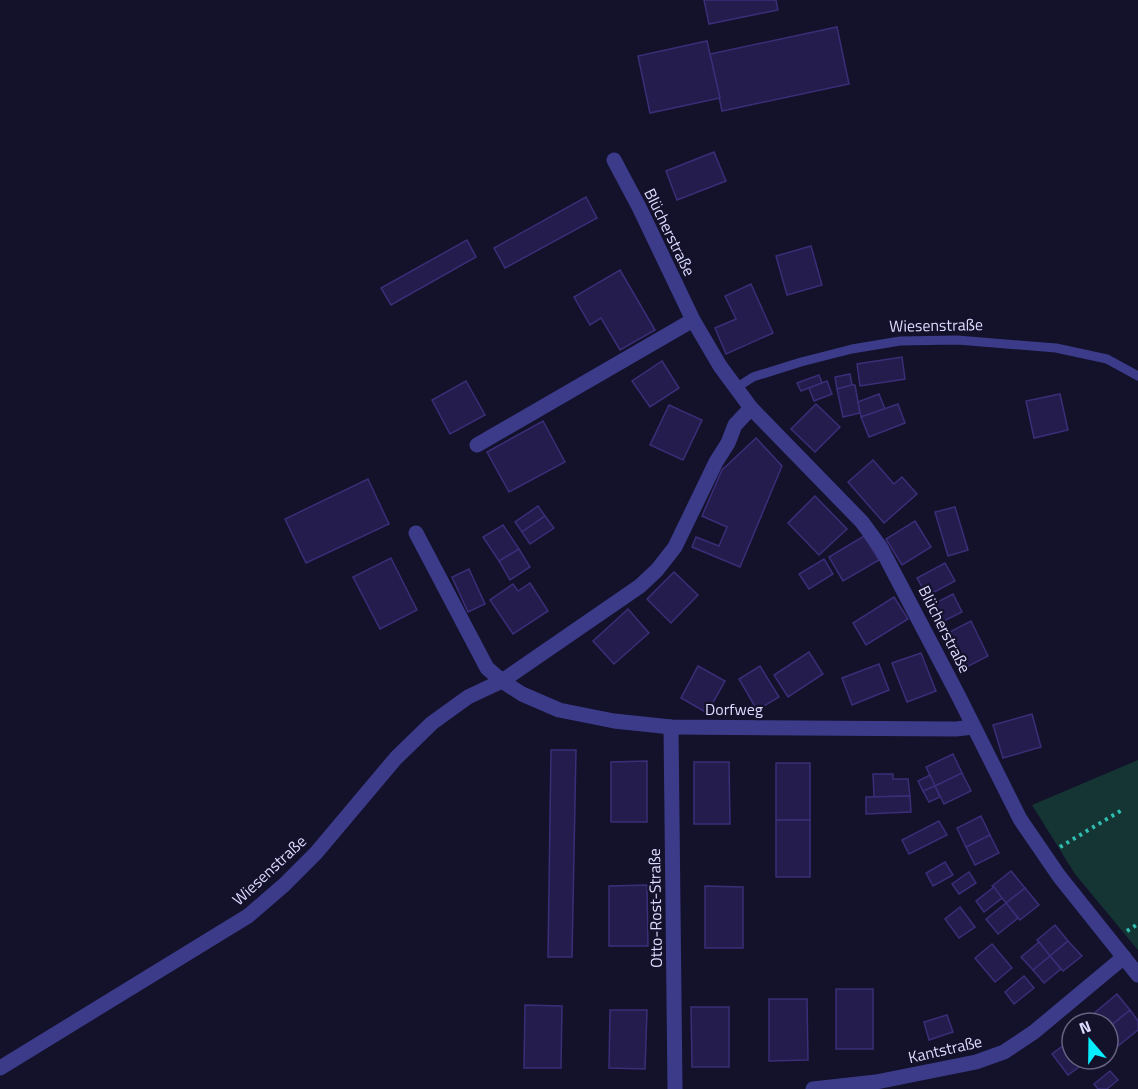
<svg xmlns="http://www.w3.org/2000/svg" width="1138" height="1089" viewBox="0 0 1138 1089" font-family="'Titillium Web',sans-serif">
<rect width="100%" height="100%" fill="#14112b"/>
<path fill="#143533" d="M1138 760V950L1075 874 1032 805Z"/>
<g fill="#241c4c" stroke="#3a2e78" stroke-width="1.5">
<path d="M704 0H776L778 10 709 24Z"/>
<path d="M837 27 849 84 722 111 710 54Z"/>
<path d="M707 41 720 98 650 113 638 56Z"/>
<path d="M714 152 726 181 677 200 666 171Z"/>
<path d="M586 197 597 218 505 268 494 248Z"/>
<path d="M467 240 476 257 391 305 381 288Z"/>
<path d="M811 246 822 285 787 295 776 256Z"/>
<path d="M620 270 655 330 620 350 601 318 590 325 574 297Z"/>
<path d="M751 284 773 333 726 354 715 328 736 319 725 296Z"/>
<path d="M902 357 905 379 860 386 857 364Z"/>
<path d="M662 361 679 388 650 407 632 381Z"/>
<path d="M850 374 852 385 837 389 835 377Z"/>
<path d="M819 375 822 383 801 391 797 383Z"/>
<path d="M466 381 485 415 450 434 432 400Z"/>
<path d="M827 381 832 394 814 401 809 388Z"/>
<path d="M852 385H855L860 413 843 417 837 389Z"/>
<path d="M879 394 885 409 861 417 858 402Z"/>
<path d="M1060 394 1068 430 1034 438 1026 401Z"/>
<path d="M816 404 840 427 815 452 791 429Z"/>
<path d="M898 404 905 423 869 437 861 417Z"/>
<path d="M669 405 702 420 683 460 650 445Z"/>
<path d="M543 421 565 462 509 492 487 452Z"/>
<path d="M756 438 782 466 740 567 692 547 696 537 719 546 727 527 702 516 722 470Z"/>
<path d="M873 460 894 484 902 477 917 494 884 523 848 482Z"/>
<path d="M368 479 389 524 306 563 285 519Z"/>
<path d="M815 496 847 529 819 555 788 523Z"/>
<path d="M538 506 545 516 522 532 515 522Z"/>
<path d="M955 507 968 550 948 556 935 512Z"/>
<path d="M545 516 554 528 530 544 522 532Z"/>
<path d="M915 521 931 547 902 565 886 539Z"/>
<path d="M503 525 519 549 499 561 483 537Z"/>
<path d="M864 536 879 560 843 581 829 557Z"/>
<path d="M519 549 530 567 510 580 499 561Z"/>
<path d="M391 558 417 610 380 629 353 577Z"/>
<path d="M824 559 833 574 809 589 799 574Z"/>
<path d="M945 563 955 581 927 596 917 578Z"/>
<path d="M469 569 485 604 468 612 452 577Z"/>
<path d="M674 572 698 595 671 623 647 599Z"/>
<path d="M530 583 548 611 513 634 490 600 513 584 518 591Z"/>
<path d="M953 594 962 612 936 625 928 607Z"/>
<path d="M894 597 908 619 866 645 853 623Z"/>
<path d="M628 609 649 633 614 664 593 641Z"/>
<path d="M971 621 988 656 959 671 942 636Z"/>
<path d="M809 652 823 674 788 697 774 675Z"/>
<path d="M921 653 936 691 907 702 892 663Z"/>
<path d="M879 664 889 690 852 705 842 678Z"/>
<path d="M698 666 725 681 707 713 681 698Z"/>
<path d="M760 666 779 697 757 710 739 679Z"/>
<path d="M1032 714 1041 747 1003 758 993 725Z"/>
<path d="M551 750H576L572 957H548Z"/>
<path d="M953 754 962 773 935 786 926 767Z"/>
<path d="M647 761V822H611V762Z"/>
<path d="M694 762H729L730 824H694Z"/>
<rect x="776" y="763" width="34" height="57"/>
<path d="M962 773 971 791 944 804 935 786Z"/>
<path d="M873 774H893V779H908L910 796 874 797Z"/>
<path d="M930 775 935 786 923 791 918 781Z"/>
<path d="M935 786 940 797 929 802 923 791Z"/>
<path d="M910 796 911 812 866 814V797Z"/>
<path d="M981 816 990 835 966 847 957 828Z"/>
<rect x="776" y="820" width="34" height="57"/>
<path d="M939 821 947 835 909 854 902 840Z"/>
<path d="M990 835 999 853 975 865 966 847Z"/>
<path d="M945 862 953 875 933 886 926 873Z"/>
<path d="M1011 871 1025 888 1006 903 992 886Z"/>
<path d="M969 872 976 883 959 894 952 884Z"/>
<path d="M647 885 648 946H609V886Z"/>
<path d="M705 886 743 887V948H705Z"/>
<path d="M994 887 1002 898 984 912 976 901Z"/>
<path d="M1025 888 1039 905 1020 920 1006 903Z"/>
<path d="M1006 903 1018 918 998 934 986 919Z"/>
<path d="M960 907 975 927 959 938 945 919Z"/>
<path d="M1055 925 1068 941 1050 956 1037 940Z"/>
<path d="M1068 941 1082 956 1063 971 1050 956Z"/>
<path d="M1039 942 1050 956 1033 970 1021 957Z"/>
<path d="M992 944 1012 968 995 982 975 958Z"/>
<path d="M1050 956 1061 969 1044 983 1033 970Z"/>
<path d="M1024 976 1034 988 1014 1004 1005 992Z"/>
<rect x="836" y="989" width="37" height="60"/>
<path d="M1117 994 1130 1010 1108 1028V1023H1100L1093 1014Z"/>
<path d="M769 999H807L808 1060 769 1061Z"/>
<path d="M525 1005 562 1006 561 1068H524Z"/>
<path d="M691 1007H729V1067H692Z"/>
<path d="M610 1010H647L645 1069 609 1068Z"/>
<path d="M1130 1010 1138 1021V1030L1118 1046 1108 1033V1028Z"/>
<path d="M947 1015 953 1032 929 1040 924 1022Z"/>
<path d="M1072 1039V1059H1090L1068 1075 1052 1054Z"/>
<path d="M1110 1071 1118 1080 1107 1089H1098L1094 1084Z"/>
</g>
<g fill="none" stroke-linecap="round" stroke-linejoin="round">
<g stroke="#2fbeb0" stroke-width="4" stroke-dasharray="3 4.5" stroke-linecap="butt">
<path d="M1060 847 1122 810"/>
<path d="M1127 931 1138 924"/>
</g>
<path stroke="#3b3b8a" stroke-width="9" d="M736 388 753 377 801 362 852 349 900 341 957 340 1056 348 1107 359 1138 376"/>
<g stroke="#3b3b8a" stroke-width="15">
<path d="M614 160 639 207 693 320 720 366 751 408 862 522 881 548 958 695 1020 819 1059 876 1138 975"/>
<path d="M477 445 693 320"/>
<path d="M416 533 487 668 502 681 522 694 559 710 614 721 671 727 956 729 973 727"/>
<path d="M671 727 675 1089"/>
<path d="M0 1068 248 916 284 885 316 853 396 758 432 723 468 697 502 681 640 586 657 570 675 547 716 462 728 443 735 425 751 408"/>
<path d="M813 1089 876 1082 976 1062 1004 1052 1034 1032 1124 957"/>
</g>
</g>
<g text-anchor="middle" stroke-width="4.5" stroke-linejoin="round" paint-order="stroke">
<g font-size="16" fill="#dddbff" stroke="#14112b">
<text transform="translate(670 232) rotate(64)" y="6">Blücherstraße</text>
<text transform="translate(936 325) rotate(-1)" y="6">Wiesenstraße</text>
<text transform="translate(945 629) rotate(63)" y="6">Blücherstraße</text>
<text x="734" y="715">Dorfweg</text>
<text transform="translate(269 870) rotate(-43)" y="6">Wiesenstraße</text>
<text transform="translate(655 908) rotate(-91)" y="6">Otto-Rost-Straße</text>
<text transform="translate(945 1049) rotate(-13)" y="6">Kantstraße</text>
</g>
</g>
<g transform="translate(1090 1041) rotate(340)"><circle r="28" fill="#14112b" stroke="#646280" stroke-width="1.5"/>
<path d="M0-4.5L10 22L0 15L-10 22Z" fill="#07efff"/>
<text y="-9" font-size="16" font-weight="bold" text-anchor="middle" fill="#dddbff">N</text>
</g>
</svg>
